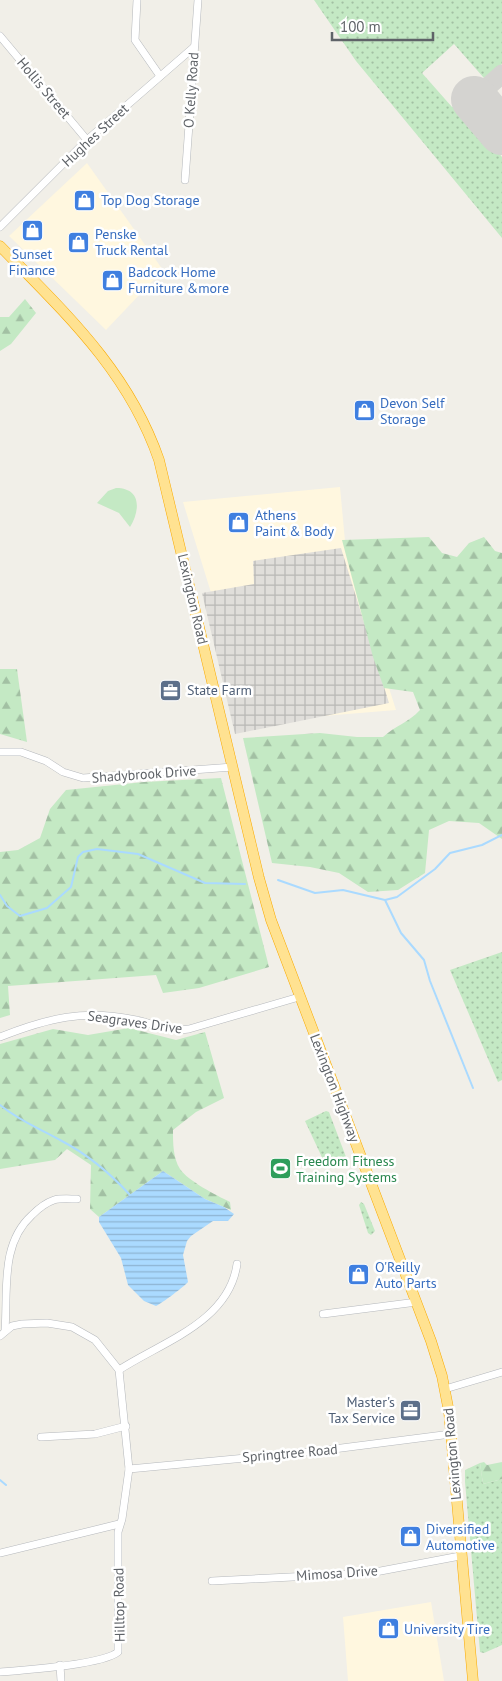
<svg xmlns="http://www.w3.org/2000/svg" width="502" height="1681" viewBox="0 0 502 1681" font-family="'PT Sans',sans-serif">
<defs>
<pattern id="industrial-grid" width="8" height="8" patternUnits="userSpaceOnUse" patternTransform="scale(1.25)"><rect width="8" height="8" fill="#e0deda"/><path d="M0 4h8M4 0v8" fill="none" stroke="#b9b8b5"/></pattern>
<pattern id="grass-dots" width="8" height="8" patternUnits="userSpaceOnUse" patternTransform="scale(1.25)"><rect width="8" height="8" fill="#c4e9c4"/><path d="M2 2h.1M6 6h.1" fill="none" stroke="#a2c0a3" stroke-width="1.8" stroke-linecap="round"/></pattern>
<pattern id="forest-firs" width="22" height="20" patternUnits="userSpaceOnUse" patternTransform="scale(1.25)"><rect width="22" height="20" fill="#c4e9c4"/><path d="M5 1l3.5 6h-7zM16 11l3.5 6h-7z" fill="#a2c0a3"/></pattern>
<pattern id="water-rules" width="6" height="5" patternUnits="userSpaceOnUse" patternTransform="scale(1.25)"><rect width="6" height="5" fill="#aadaff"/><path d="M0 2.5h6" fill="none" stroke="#8eb4d2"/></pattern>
</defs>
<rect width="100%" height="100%" fill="#f1efe8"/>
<g fill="#fff7df">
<path d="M87 163 163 270 106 330 9 236Z"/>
<path d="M340 487 346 552 396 710 251 722 183 502Z"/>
<path d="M431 1602 444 1681H348L343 1617Z"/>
</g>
<path fill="url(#industrial-grid)" d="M341 548 389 703 235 734 202 593 254 584 253 561Z"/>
<g fill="url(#grass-dots)">
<path d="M314 0H502V64L484 78 454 44 422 73 452 107 457 104 502 157V238L356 61Z"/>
<path d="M502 952V1080L498 1082 450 970Z"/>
<path d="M326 1111 329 1112 346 1157 345 1160 327 1168 305 1121Z"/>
<path d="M361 1202 364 1204 375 1231 371 1235 368 1233 359 1205Z"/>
<path d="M480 1463 483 1484 502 1479V1645L484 1653 480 1652 465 1482V1470Z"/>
</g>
<g fill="url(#forest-firs)">
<path d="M25 299 36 313 11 344 0 351V317H9Z"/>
<path d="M429 537 442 553 457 557 469 543 484 537 495 551 502 553V839L479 823 449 821 429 830 425 873 398 890 368 892 339 873 310 867 272 863 243 738 320 733 357 737H383C395 726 409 722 420 710L413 692 384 688 373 657 342 540Z"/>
<path d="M0 669H17L27 742 0 734Z"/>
<path d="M221 778 269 967 199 988 163 993 156 975 8 986 10 1015 0 1018V852L18 850 40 838 50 809 66 790 144 782Z"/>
<path d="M129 1028 176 1040 205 1032 224 1098 196 1112 173 1130C173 1143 173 1158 180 1169 188 1181 216 1195 230 1202L231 1210 205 1199 163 1171 99 1217 90 1209 91 1165 67 1149 55 1160 0 1169V1044L53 1029 88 1035Z"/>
<path d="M484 1462 487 1465 502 1462V1479L483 1484 480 1463Z"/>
</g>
<path fill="#c4e9c4" d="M116 488C142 488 140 511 130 527L119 513 97 503 108 491Z"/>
<path fill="url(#water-rules)" d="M163 1171 205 1199 224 1207 234 1214 228 1221H213L191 1236 187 1241 183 1255 188 1282C186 1285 161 1304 156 1306L144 1301 128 1285 121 1258 99 1222V1217Z"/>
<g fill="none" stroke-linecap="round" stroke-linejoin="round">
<g stroke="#aadaff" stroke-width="2">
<path d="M278 880 315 893 343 890 385 900 401 933 424 960 430 981 473 1088"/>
<path d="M0 895 7 906 20 916 47 908 71 887 78 857 83 852 97 849 138 854 205 883 245 884"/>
<path d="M385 900 397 897 435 869 450 853 482 845 502 835"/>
<path d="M0 1105C21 1122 37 1127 60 1140 87 1154 110 1173 130 1195"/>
<path d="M0 1480 6 1485"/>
</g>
<path stroke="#d4d3d0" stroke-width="19" d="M474 99 502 74"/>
<path stroke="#d4d3d0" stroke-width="46" d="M474 99 502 132"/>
<defs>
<g id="minor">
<path d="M137 0 135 40 160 76"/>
<path d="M0 36 87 140"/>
<path d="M185 180 198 0"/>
<path d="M0 227 87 140 194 47"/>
<path d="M0 752H21L46 761 63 772 83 778 233 767"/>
<path d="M0 1037C48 1018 84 1009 136 1020 154 1024 170 1032 189 1029L299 997"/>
<path d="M323 1314 417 1302"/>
<path d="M5 1330C8 1290 0 1244 32 1215 38 1209 45 1203 54 1200 60 1198 70 1199 77 1199"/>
<path d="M0 1336 12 1326 22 1324 47 1323 72 1327 95 1340 119 1370 129 1469 122 1519 118 1532V1652C102 1665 24 1670 0 1672"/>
<path d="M119 1370C162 1342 229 1322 237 1264"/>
<path d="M445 1389 502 1372"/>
<path d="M41 1437 95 1434 126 1426"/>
<path d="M129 1469 318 1451 451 1434"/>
<path d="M0 1553 119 1524"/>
<path d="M212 1581 370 1573 460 1556"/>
<path d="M60 1665 61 1681"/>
</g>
<path id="highway" d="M0 246C64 312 128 370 159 460L259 878 271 920 431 1341 442 1376 449 1412 473 1681"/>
</defs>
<use href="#minor" stroke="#b5b8bc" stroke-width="8"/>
<use href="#highway" stroke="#f9aa00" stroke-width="11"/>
<use href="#minor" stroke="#fff" stroke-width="7"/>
<use href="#highway" stroke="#ffe291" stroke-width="10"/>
</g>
<defs>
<symbol id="shop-square" viewBox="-11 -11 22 22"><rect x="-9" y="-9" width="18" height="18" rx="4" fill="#3f7fe0" stroke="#fff"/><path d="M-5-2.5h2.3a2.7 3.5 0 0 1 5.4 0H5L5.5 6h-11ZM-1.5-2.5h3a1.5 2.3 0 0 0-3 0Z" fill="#fff"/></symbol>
<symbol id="office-square" viewBox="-11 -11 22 22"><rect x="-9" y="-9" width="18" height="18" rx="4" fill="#5c6f8a" stroke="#fff"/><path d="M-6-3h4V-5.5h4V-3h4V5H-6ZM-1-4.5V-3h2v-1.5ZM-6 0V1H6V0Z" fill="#fff"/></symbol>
<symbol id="stadium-square" viewBox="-11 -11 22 22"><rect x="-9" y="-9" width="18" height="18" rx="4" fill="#2e9e5b" stroke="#fff"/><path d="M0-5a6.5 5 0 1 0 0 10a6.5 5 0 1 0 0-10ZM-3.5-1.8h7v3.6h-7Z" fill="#fff"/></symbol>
</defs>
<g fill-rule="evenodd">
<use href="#shop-square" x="72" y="188" width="25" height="25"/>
<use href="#shop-square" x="20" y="218" width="25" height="25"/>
<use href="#shop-square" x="66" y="230" width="25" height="25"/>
<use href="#shop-square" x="100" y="268" width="25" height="25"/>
<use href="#shop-square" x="352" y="398" width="25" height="25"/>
<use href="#shop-square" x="226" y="510" width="25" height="25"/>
<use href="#office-square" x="158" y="678" width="25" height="25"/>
<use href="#stadium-square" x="268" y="1156" width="25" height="25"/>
<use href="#shop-square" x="346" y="1262" width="25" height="25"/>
<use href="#office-square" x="398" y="1398" width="25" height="25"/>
<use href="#shop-square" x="398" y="1524" width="25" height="25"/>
<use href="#shop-square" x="376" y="1616" width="25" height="25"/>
</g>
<g text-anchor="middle" stroke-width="5" stroke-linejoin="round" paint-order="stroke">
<g font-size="14" fill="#5f6368" stroke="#fff">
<text transform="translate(44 88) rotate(50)" y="5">Hollis Street</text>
<text transform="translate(191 90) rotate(-86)" y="5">O Kelly Road</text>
<text transform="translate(95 135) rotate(-43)" y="5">Hughes Street</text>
<text transform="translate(193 599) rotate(77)" y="5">Lexington Road</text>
<text transform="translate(144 774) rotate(-4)" y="5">Shadybrook Drive</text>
<text transform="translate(135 1022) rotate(8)" y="5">Seagraves Drive</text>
<text transform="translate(335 1088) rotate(69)" y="5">Lexington Highway</text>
<text transform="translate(290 1453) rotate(-5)" y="5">Springtree Road</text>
<text transform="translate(452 1454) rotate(-95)" y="5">Lexington Road</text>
<text transform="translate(337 1573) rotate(-4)" y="5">Mimosa Drive</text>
<text transform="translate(119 1605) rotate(-91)" y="5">Hilltop Road</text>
</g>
<g font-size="14" fill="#366cbe" stroke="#fff" text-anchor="start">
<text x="101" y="205">Top Dog Storage</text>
<text x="95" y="239">Penske<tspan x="95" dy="16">Truck Rental</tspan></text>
<text x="32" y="259" text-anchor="middle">Sunset<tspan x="32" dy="16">Finance</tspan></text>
<text x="128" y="277">Badcock Home<tspan x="128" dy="16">Furniture &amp;more</tspan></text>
<text x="380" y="408">Devon Self<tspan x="380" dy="16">Storage</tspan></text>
<text x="255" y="520">Athens<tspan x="255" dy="16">Paint &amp; Body</tspan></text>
<text x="375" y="1272">O'Reilly<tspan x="375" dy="16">Auto Parts</tspan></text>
<text x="426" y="1534">Diversified<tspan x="426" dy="16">Automotive</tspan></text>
<text x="404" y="1634">University Tire</text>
</g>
<g font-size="14" fill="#4e5e75" stroke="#fff" text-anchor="start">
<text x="187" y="695">State Farm</text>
<text x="395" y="1407" text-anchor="end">Master's<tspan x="395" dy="16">Tax Service</tspan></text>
</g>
<g font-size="14" fill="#27864d" stroke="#fff" text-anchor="start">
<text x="296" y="1166">Freedom Fitness<tspan x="296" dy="16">Training Systems</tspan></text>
</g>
</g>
<path d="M332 32v8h101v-8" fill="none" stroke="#5f6368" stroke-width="2.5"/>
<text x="340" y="32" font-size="15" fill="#5f6368" stroke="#ffffff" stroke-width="4" paint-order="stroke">100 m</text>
</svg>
